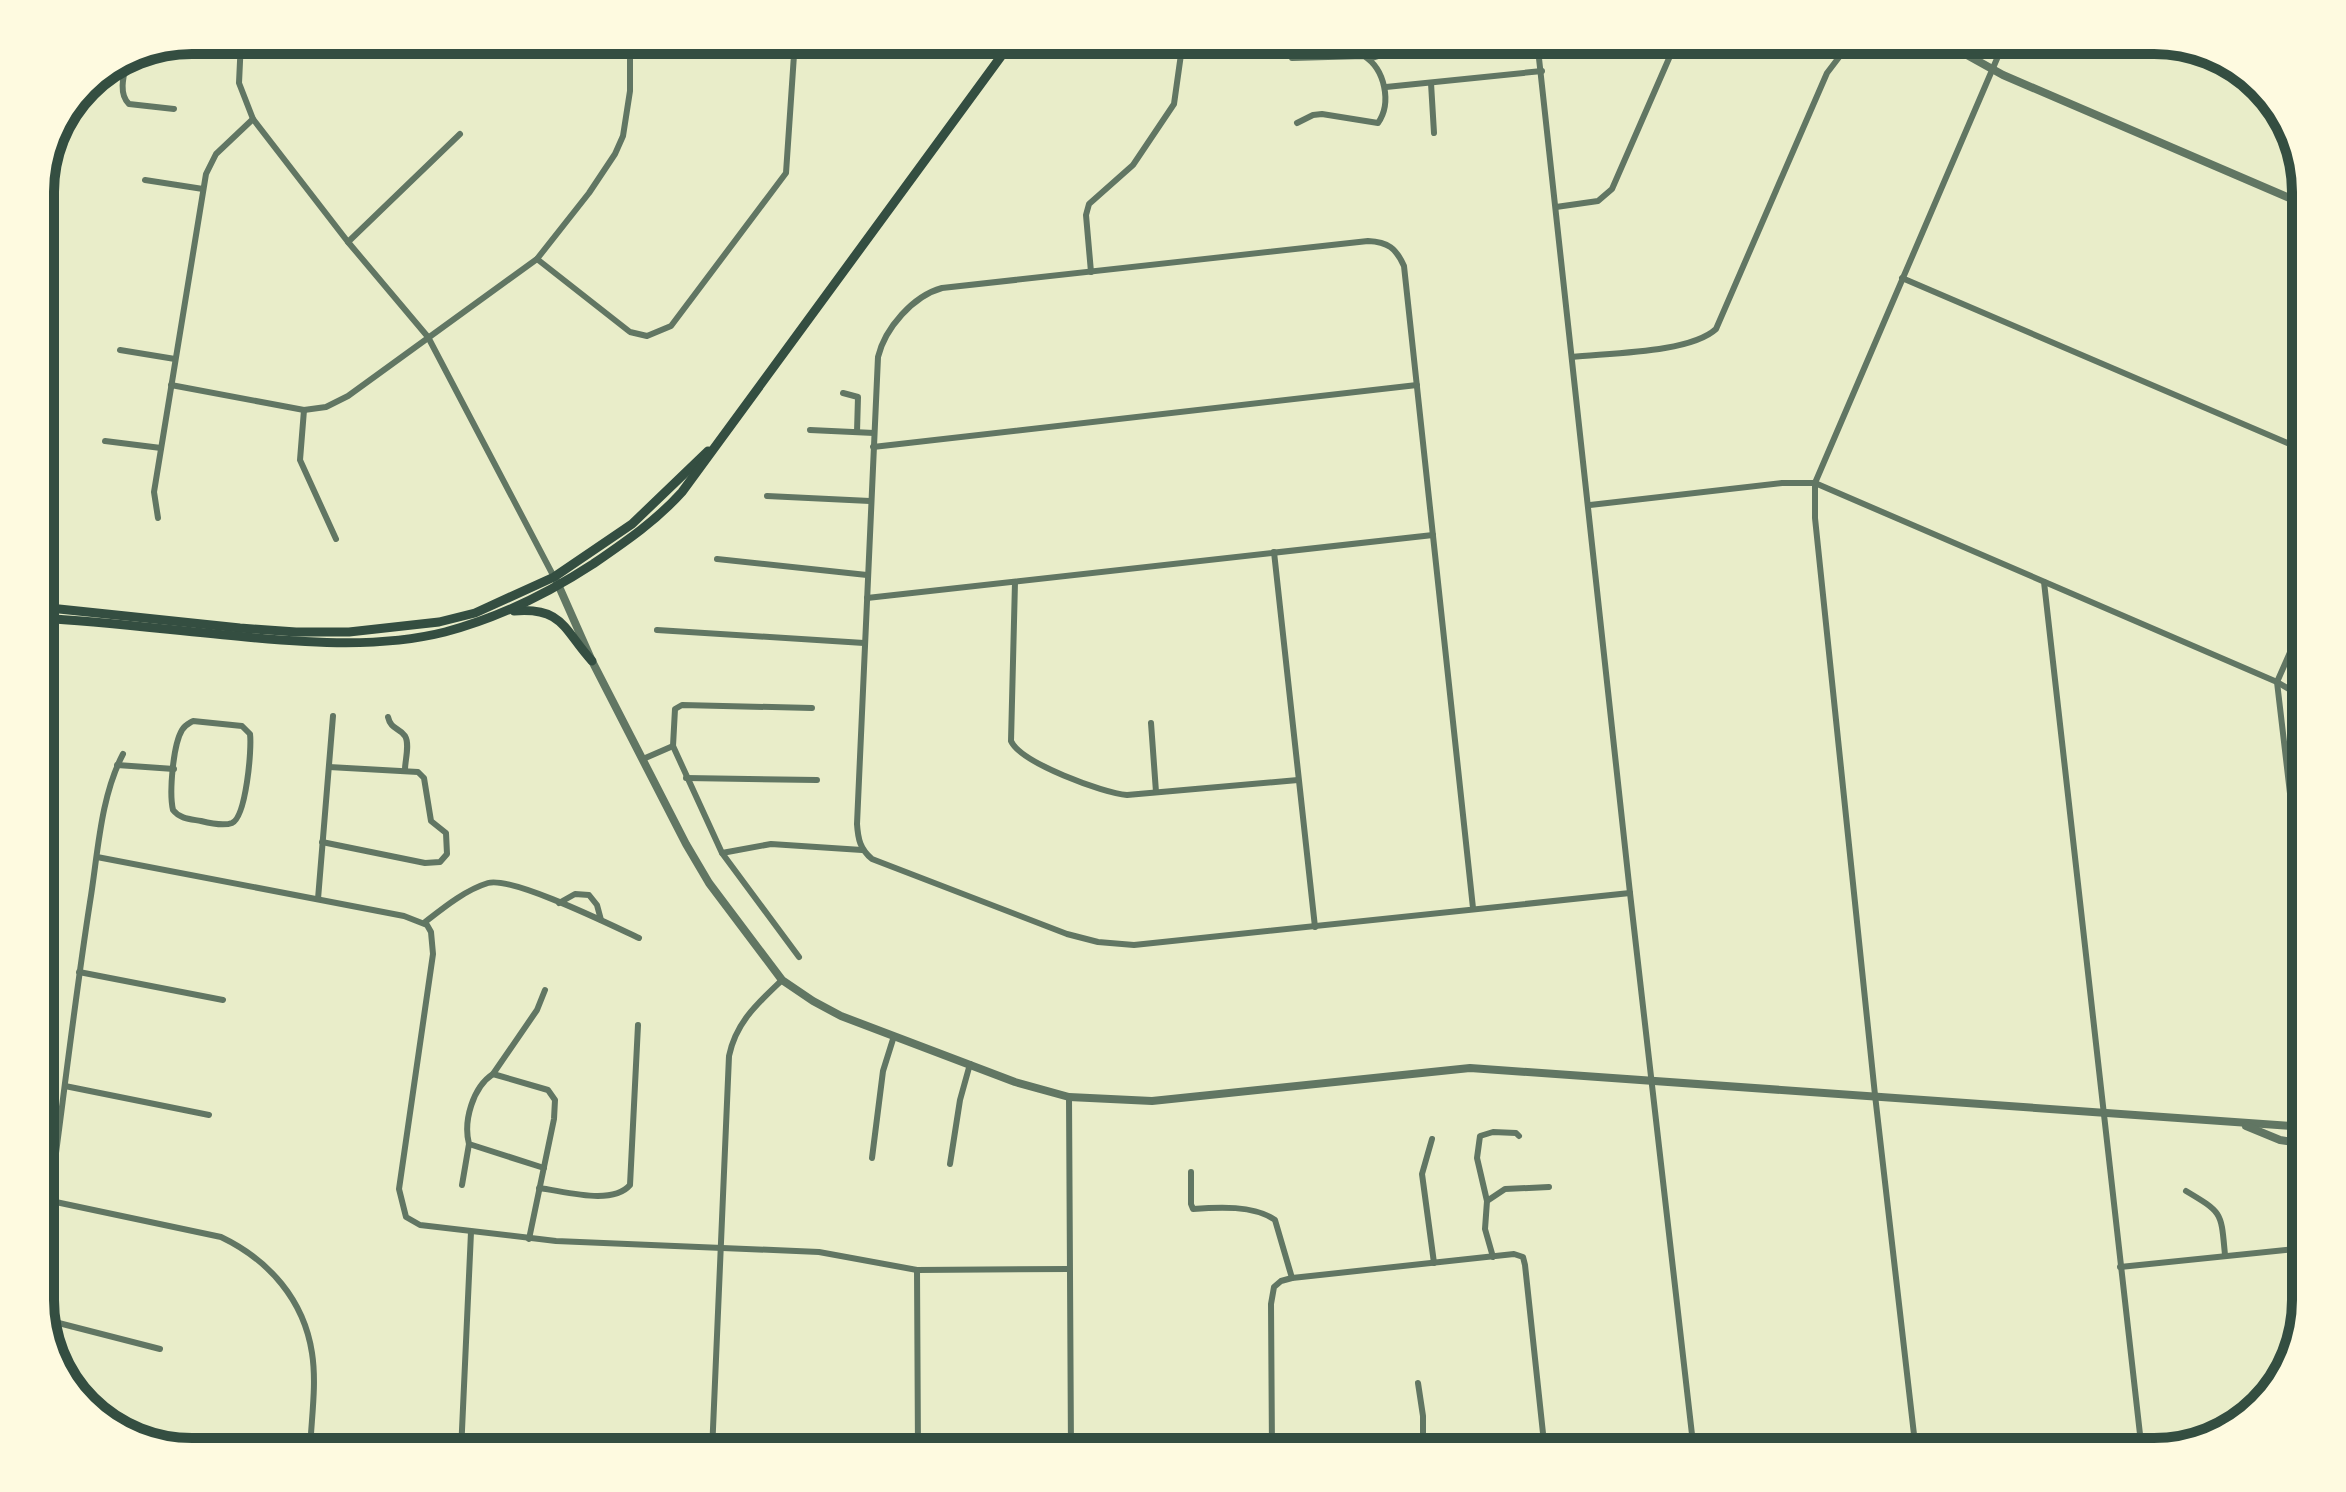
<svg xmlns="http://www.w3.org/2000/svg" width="2346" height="1492" viewBox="0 0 2346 1492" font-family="'IBM Plex Sans',sans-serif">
<rect width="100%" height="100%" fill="#e9edc9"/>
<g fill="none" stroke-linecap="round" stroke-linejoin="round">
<g stroke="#617663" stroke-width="6">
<path d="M241 40 239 83 253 119 348 242 428 337 554 577"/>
<path d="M1537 40 1630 893 1694 1452"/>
<path d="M156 47 183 50"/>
<path d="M128 56C125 71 117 93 129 104L174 109"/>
<path d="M1292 58 1364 56C1385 69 1392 103 1378 123L1322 114 1313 115 1297 123"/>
<path d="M1369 59 1423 42 1435 45"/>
<path d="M1431 83 1434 133"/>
<path d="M1386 87 1542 71"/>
<path d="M145 180 203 189"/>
<path d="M1556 207 1598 201 1612 189 1677 40"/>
<path d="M348 242 460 134"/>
<path d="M537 259 630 332 647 336 671 326 786 173 795 40"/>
<path d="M1091 272 1086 215 1089 204 1133 165 1174 104 1183 40"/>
<path d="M1902 278 2306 451"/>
<path d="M120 350 175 359"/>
<path d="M1572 357C1609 353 1690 353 1716 329L1827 73 1843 52 1858 40"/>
<path d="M171 385 304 410 326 407 348 396 537 259 589 193 615 154 623 136 630 91V40"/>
<path d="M843 393 858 397 857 432"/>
<path d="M304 410 300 460 336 539"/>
<path d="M810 430 874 433"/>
<path d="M105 441 161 448"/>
<path d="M873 447 1417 385"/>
<path d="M767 496 870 501"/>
<path d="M1590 505 1782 483H1815L2277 682 2306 699"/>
<path d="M158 518 154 492 206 174 216 154 253 119"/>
<path d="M1274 552 1315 927"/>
<path d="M717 559 867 575"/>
<path d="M1015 582 1011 741C1021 763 1103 793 1127 795L1298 780"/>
<path d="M2044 582 2142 1452"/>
<path d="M867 598 1433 535"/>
<path d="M2306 616 2277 682 2306 930"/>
<path d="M657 630 864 643"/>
<path d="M388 717C391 730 399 727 405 736 410 744 405 761 405 769"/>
<path d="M193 721 242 726 250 734C252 749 246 817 232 823 224 826 209 823 201 821 190 819 180 819 173 810 169 793 173 745 182 730 185 725 188 724 193 721Z"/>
<path d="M1151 723 1156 792"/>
<path d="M643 759 673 746"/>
<path d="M117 765 174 769"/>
<path d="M686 778 817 780"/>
<path d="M322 842 425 863 440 862 447 854 446 833 431 821 424 778 418 772 329 767"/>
<path d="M722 853 771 844 862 850"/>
<path d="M97 857 404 916 427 925 431 932 433 954 399 1189 406 1217 420 1225 556 1241 819 1252 917 1270 1069 1269"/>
<path d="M318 899 333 716"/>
<path d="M559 903 575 894 589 895 597 905 601 920"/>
<path d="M1473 908 1404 266C1396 248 1388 242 1368 241L942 288C913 296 885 328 878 357L857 824C858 839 860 849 872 859L1067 934 1098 942 1134 945 1630 893"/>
<path d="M425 922C443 908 465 890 488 883 512 876 613 926 639 938"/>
<path d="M799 957 722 853 673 746 675 709 682 705 812 708"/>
<path d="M79 972 223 1000"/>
<path d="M493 1074 548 1090 555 1100 554 1119 529 1239"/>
<path d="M65 1086 209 1115"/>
<path d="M1069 1097 1071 1452"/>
<path d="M1432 1139 1422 1174 1434 1263"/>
<path d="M872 1158 883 1071 894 1036"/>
<path d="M950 1164 960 1100 970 1064"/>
<path d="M544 1168 469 1144C463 1121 473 1087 493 1074L537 1010 545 990"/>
<path d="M1191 1172V1204L1193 1209C1218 1207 1254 1205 1275 1220L1292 1278"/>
<path d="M462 1185 469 1144"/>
<path d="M539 1188C564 1191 612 1206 630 1185L638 1025"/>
<path d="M2186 1191C2223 1213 2221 1212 2225 1255"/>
<path d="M51 1201 221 1237C269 1260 304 1300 312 1353 317 1385 311 1420 310 1452"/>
<path d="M1487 1201 1477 1158 1480 1136 1493 1132 1516 1133 1519 1136"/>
<path d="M1493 1257 1485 1229 1487 1201 1505 1189 1549 1187"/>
<path d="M2120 1267 2306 1248"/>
<path d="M40 1270C58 1148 71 1024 90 902 98 854 100 798 123 754"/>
<path d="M917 1270 918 1452"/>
<path d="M43 1319 160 1349"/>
<path d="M1418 1383 1423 1416V1452"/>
<path d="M461 1452 471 1232"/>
<path d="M712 1452 729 1056C736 1022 758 1003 782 980"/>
<path d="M1272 1452 1271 1304 1274 1287 1281 1281 1292 1278 1514 1254 1523 1257 1525 1265 1545 1452"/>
<path d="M1916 1452 1875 1095 1815 518V483L2005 40"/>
</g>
<g stroke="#617663" stroke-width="8">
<path d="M1940 40 2003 75 2306 205"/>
<path d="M557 582 592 661 686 844 709 883 782 980 813 1001 841 1016 1015 1082 1069 1097 1152 1101 1470 1068 2306 1127"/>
<path d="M2246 1126 2280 1140 2306 1144"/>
</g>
<g stroke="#344e41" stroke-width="9">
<path d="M40 607 240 628 296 632H349L439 622 475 613 554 577 632 524 708 451"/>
<path d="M514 611C563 607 563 629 592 661"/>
<path d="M40 618C109 622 177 631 246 637 311 643 381 648 445 632 498 618 547 594 593 564 625 542 656 521 682 492L1013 40"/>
</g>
</g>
<path d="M0 0H2346V1492H0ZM192 54H2154A138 138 0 0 1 2292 192V1300A138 138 0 0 1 2154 1438H192A138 138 0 0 1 54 1300V192A138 138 0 0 1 192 54Z" fill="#fefae0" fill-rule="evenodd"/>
<path fill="none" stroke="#344e41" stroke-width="10" d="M192 54H2154A138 138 0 0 1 2292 192V1300A138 138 0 0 1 2154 1438H192A138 138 0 0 1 54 1300V192A138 138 0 0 1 192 54Z"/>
</svg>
